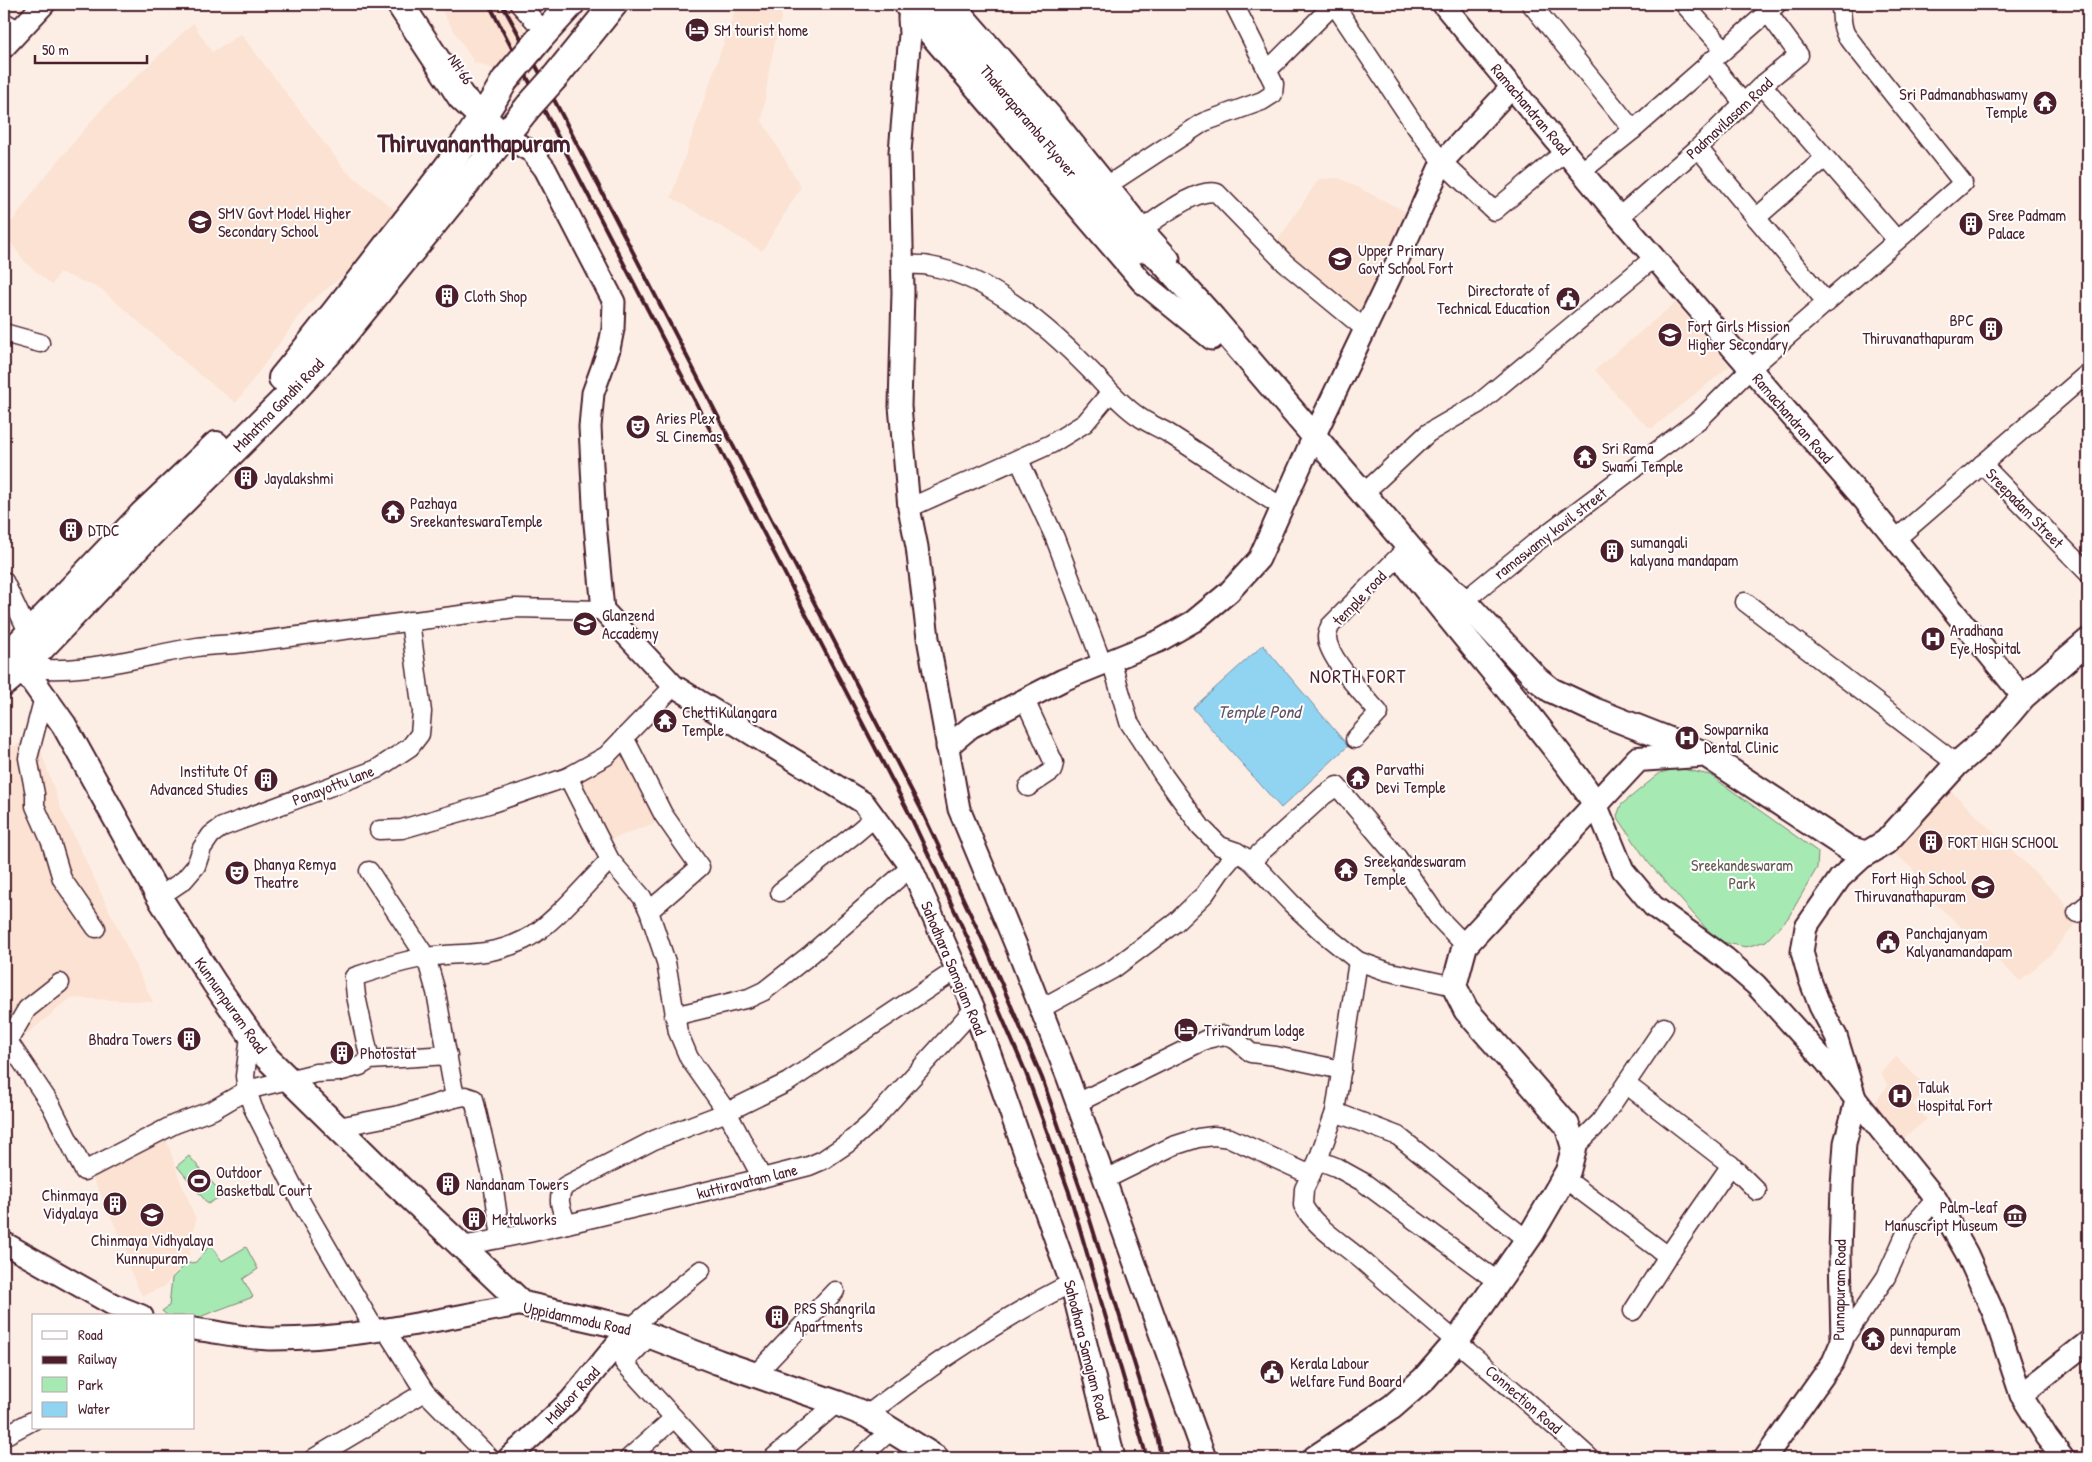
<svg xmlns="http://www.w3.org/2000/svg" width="2092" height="1462" viewBox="0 0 2092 1462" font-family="'Patrick Hand',sans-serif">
<rect width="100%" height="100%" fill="#fdeee5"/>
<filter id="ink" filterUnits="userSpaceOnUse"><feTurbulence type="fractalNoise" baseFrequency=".02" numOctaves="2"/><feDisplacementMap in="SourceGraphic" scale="10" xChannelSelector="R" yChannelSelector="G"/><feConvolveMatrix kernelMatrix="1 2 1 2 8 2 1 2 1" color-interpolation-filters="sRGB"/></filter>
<g filter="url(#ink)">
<g fill="#fbe2d2">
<path d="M437 4H511L525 31 496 70 474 62Z"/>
<path d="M737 4H784L769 69 762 121 801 187 762 251 671 197Z"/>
<path d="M193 23 212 52 241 34 345 170 396 211 349 271 309 303 236 403 193 369 101 289 59 272 52 285 25 262 4 233 39 184 100 111Z"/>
<path d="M1339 178 1413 215 1363 318 1274 246 1319 179Z"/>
<path d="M1675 303 1730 366 1651 429 1634 415 1595 370Z"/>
<path d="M36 737 61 809 153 1002 71 998 4 1053V750Z"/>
<path d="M621 752 660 821 607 841 573 778Z"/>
<path d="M1945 785 2063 900 2075 925 2050 955 2020 981 1912 882 1915 871 1886 846Z"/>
<path d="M1896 1057 1928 1088 1912 1104 1927 1119 1903 1139 1873 1109 1874 1103 1888 1086 1881 1072Z"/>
<path d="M166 1138 178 1175 196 1219 189 1255 165 1286 142 1296 126 1262 127 1251 89 1170Z"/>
</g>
<g fill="#a7e9b3" stroke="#78846f">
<path d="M1678 768 1710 775 1818 852 1817 868 1788 918 1766 941 1746 947 1717 941 1647 861 1617 816 1621 805 1660 773Z"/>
<path d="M189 1156 223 1195 208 1204 177 1166Z"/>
<path d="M210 1245 222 1261 246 1247 258 1269 243 1279 253 1297 194 1319V1316H168L162 1311 169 1306 172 1278 186 1264 196 1262Z"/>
</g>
<path fill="#91d4f2" stroke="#758ca2" d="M1263 645 1348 746 1281 808 1193 708Z"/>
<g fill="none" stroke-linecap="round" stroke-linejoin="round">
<defs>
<g id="minor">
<path d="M519 4 545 32"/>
<path d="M1531 4 1633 130"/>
<path d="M1684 4 1724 49"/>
<path d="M4 22 20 31"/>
<path d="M1710 61 1744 104"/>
<path d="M1267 71 1334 4 1416 127 1442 162 1494 211 1566 151"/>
<path d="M1762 85 1897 240"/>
<path d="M1698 148 1827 303"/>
<path d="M1582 171 1633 130 1777 4"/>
<path d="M1108 185 1204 122 1262 101 1273 94 1274 84 1234 4"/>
<path d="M1619 217 1698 148 1762 85 1799 55 1768 13"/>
<path d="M1756 218 1825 158"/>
<path d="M1142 229C1159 218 1197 187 1217 193L1285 263 1365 329"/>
<path d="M903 265C911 265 921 264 929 266 989 276 1048 327 1089 369 1105 385 1119 403 1138 416 1147 423 1158 427 1168 433 1206 457 1243 483 1282 507"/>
<path d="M4 333 40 343"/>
<path d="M1019 460 1055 538 1102 663"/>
<path d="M1982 464 2088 573"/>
<path d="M1364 493 1428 433 1478 404 1655 257"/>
<path d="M909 508 1051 444 1085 423 1110 393"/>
<path d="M1896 539 2088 373"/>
<path d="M4 581 29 634"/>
<path d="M1464 601 1536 542 1701 418 1750 369 1963 183 1846 35C1840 24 1843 15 1840 4"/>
<path d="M1745 602 1957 764"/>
<path d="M1111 660 1129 722 1164 776 1201 827 1220 846 1237 852 1251 861 1292 904 1323 933 1358 961 1386 971 1454 986"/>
<path d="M23 667C81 676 140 656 197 647 210 645 223 645 236 644L515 608 603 610"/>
<path d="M44 697 28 758 35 794V806L51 842 62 879 96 928"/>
<path d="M1025 700 1054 763 1052 771 1028 787"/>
<path d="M624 737 663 814 700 867 649 911"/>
<path d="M1355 739 1379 713C1366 698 1327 657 1327 637 1327 634 1329 629 1330 626L1400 555"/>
<path d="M568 777 610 860 642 897 649 911 666 962 678 1032 689 1058 727 1112 762 1178"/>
<path d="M379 830 402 829 492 803 568 777 606 756 674 686"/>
<path d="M1251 861 1324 795 1337 786 1397 857 1438 917 1465 945"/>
<path d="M369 871 426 957 436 992 455 1098"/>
<path d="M780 892 855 834 875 817"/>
<path d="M159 897 184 880 196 866 202 848 211 835 222 827 377 769 410 747 420 734 422 712 410 621"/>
<path d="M2077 913 2088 904"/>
<path d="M1358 961 1335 1112 1318 1160 1304 1189 1303 1205C1313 1226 1346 1246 1364 1262 1438 1328 1516 1390 1590 1458"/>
<path d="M1040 1009 1113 969 1176 922 1205 894 1220 872 1237 852"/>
<path d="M674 1016 749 998 764 991 811 954 911 867"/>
<path d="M250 1036 245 1076 247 1090 253 1108 302 1204 375 1330"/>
<path d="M8 1041 51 1105 84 1171 175 1124 213 1110 247 1090 316 1073 338 1072 360 1066 370 1060 448 1055"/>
<path d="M4 1048 27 1009 60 983"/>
<path d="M370 1060 356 996 354 977C378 969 402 961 427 957 462 952 490 957 524 940 551 927 587 883 610 860"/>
<path d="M1626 1084 1731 1165 1757 1191"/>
<path d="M1077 1103 1207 1039 1224 1035 1236 1040 1251 1053 1276 1056 1342 1070"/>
<path d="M1335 1112 1398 1136 1527 1240"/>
<path d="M338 1127 399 1115 455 1098 465 1096 474 1099 492 1176 501 1238"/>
<path d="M1574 1148 1600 1122 1664 1027"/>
<path d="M1318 1160 1336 1167 1363 1182 1498 1282"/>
<path d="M1564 1178 1668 1256"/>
<path d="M1104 1180 1173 1146 1198 1138 1214 1136 1230 1138 1311 1175"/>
<path d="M567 1224C562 1211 555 1198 565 1186L654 1140 727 1112 788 1082 956 970"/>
<path d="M462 1246 529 1233 762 1178 809 1166 823 1160 848 1143 871 1123 974 1009"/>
<path d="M1633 1311 1668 1256 1731 1165"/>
<path d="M630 1328 701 1270"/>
<path d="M385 1329 425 1392 490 1458"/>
<path d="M650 1335 624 1363 711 1458"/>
<path d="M1842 1341 1886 1277 1906 1233 1936 1199"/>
<path d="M755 1375 835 1291"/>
<path d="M867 1415C933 1363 997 1321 1071 1283"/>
<path d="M4 1436 34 1420"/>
<path d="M314 1458 425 1392"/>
<path d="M629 1458 674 1418"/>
<path d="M773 1458 837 1403"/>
<path d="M860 1458 891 1430"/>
</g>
<g id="tertiary">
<path d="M915 4 914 15 909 18 910 34 900 152 903 292 900 406 909 508 917 547 928 638 959 809 1017 948 1068 1078 1205 1458"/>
<path d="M953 4 1052 117 1142 229 1169 259"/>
<path d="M1443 4 1619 217 1864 500 2023 697"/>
<path d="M906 7 1142 282 1212 339"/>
<path d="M4 47 44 4"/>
<path d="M504 136 532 152 545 169 614 302 613 329 609 349 593 393 590 427 595 524 603 610 674 686 864 803 911 867 974 1009 1071 1283 1114 1458"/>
<path d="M947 747 971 727 1063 680 1159 641 1194 621 1229 592 1259 559 1308 449 1390 277 1442 162 1512 87"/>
<path d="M1596 804 1623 870 1653 906 1725 958 1756 985 1825 1061 1936 1199 1967 1254 1994 1314 2021 1395 2047 1437 2063 1458"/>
<path d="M4 1243 112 1304 142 1316"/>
<path d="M194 1329C220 1332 247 1339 273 1339 357 1339 441 1319 523 1304"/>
<path d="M2021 1395 2088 1342"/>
<path d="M509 1458 570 1401 630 1328"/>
<path d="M1765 1458 1833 1362 1842 1341 1840 1253 1842 1185 1845 1143 1856 1101 1836 1036 1820 1006 1810 980 1802 952 1806 927 1840 878 1866 854"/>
</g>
<g id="secondary">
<path d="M929 4 1129 238 1137 251"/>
<path d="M1129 238 1157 256 1213 318 1427 568 1464 601 1537 679 1551 690 1596 711 1705 754 1848 848 1866 854 1886 842 1957 764 1991 735 2023 697 2088 641"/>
<path d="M1408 566C1470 646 1538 721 1596 804"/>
<path d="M9 653 23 667 64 725 159 897 215 984 267 1058 380 1169 523 1304 630 1328 718 1362 837 1403 867 1415 936 1458"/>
<path d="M1315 1458 1392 1407 1424 1379 1457 1341 1532 1233 1568 1171 1574 1148 1567 1125 1466 1010 1454 986 1465 945 1638 759 1698 755"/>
</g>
<g id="primary">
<path d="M400 4 461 97 494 128"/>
<path d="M541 37 571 4"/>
<path d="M555 77 614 4"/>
<path d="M282 378C321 331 358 283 395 235 434 185 474 135 505 80"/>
<path d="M4 655 19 644 142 515 216 445"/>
<path d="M4 683 23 667 150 534 297 387 336 344 529 106"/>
</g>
</defs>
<use href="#minor" stroke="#4a1f2b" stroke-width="21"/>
<use href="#tertiary" stroke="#4a1f2b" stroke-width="25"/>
<use href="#secondary" stroke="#4a1f2b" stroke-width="28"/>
<use href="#primary" stroke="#4a1f2b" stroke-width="30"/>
<use href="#minor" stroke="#fff" stroke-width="18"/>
<use href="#tertiary" stroke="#fff" stroke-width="21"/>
<use href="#secondary" stroke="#fff" stroke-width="24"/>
<use href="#primary" stroke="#fff" stroke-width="26"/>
<g stroke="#4a1f2b" stroke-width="4">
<path d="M489 4 908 811 974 952 1026 1073 1069 1192 1147 1458"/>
<path d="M502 4 547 86 920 807 985 945 1042 1078 1081 1191 1158 1440 1161 1458"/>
</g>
<defs>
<g id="primary-bridge">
<path d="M505 80 541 37"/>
<path d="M529 106 555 77"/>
</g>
</defs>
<use href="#primary-bridge" stroke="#4a1f2b" stroke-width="30" stroke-linecap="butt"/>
<use href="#primary-bridge" stroke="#fff" stroke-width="26"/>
</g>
</g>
<defs>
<symbol id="hotel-disc" viewBox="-11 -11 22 22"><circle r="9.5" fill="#4a1f2b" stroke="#fff"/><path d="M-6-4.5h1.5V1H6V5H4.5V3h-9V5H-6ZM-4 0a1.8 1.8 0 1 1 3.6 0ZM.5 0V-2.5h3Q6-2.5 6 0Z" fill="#fff"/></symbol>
<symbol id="temple-disc" viewBox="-11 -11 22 22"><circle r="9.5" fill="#4a1f2b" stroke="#fff"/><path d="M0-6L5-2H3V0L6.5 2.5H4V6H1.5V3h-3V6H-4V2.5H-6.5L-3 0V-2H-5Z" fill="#fff"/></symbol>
<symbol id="school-disc" viewBox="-11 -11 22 22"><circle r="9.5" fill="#4a1f2b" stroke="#fff"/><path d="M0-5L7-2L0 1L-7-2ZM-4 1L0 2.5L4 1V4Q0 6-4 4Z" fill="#fff"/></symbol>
<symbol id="building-disc" viewBox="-11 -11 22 22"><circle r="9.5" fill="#4a1f2b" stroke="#fff"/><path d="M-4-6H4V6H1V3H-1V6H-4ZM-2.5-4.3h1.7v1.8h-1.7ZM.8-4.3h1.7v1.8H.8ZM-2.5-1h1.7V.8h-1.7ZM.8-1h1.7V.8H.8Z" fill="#fff"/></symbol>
<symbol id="civic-disc" viewBox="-11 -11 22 22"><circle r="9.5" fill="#4a1f2b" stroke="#fff"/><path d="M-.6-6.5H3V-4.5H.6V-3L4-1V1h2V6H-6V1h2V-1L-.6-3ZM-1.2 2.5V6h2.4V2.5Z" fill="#fff"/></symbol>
<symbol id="theatre-disc" viewBox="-11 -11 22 22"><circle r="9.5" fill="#4a1f2b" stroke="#fff"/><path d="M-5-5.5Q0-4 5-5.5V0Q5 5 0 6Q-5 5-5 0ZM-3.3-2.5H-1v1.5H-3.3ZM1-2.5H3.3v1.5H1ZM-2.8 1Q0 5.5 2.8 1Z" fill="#fff"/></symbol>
<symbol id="hospital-disc" viewBox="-11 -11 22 22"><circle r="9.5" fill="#4a1f2b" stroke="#fff"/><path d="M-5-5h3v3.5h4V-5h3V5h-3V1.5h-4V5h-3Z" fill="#fff"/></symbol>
<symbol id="stadium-disc" viewBox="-11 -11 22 22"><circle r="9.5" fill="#4a1f2b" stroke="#fff"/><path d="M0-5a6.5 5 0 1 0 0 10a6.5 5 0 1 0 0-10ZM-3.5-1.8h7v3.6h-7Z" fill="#fff"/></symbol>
<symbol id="museum-disc" viewBox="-11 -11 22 22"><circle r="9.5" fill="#4a1f2b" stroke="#fff"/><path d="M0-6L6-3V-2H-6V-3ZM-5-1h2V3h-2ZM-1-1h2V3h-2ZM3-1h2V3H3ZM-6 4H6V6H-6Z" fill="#fff"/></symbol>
</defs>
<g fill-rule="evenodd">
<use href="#hotel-disc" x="683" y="16" width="28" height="28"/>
<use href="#temple-disc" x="2031" y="89" width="28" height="28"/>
<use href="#school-disc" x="186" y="208" width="28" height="28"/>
<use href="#building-disc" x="1957" y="210" width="28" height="28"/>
<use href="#school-disc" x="1326" y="245" width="28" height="28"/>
<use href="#building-disc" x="433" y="282" width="28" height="28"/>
<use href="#civic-disc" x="1554" y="285" width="28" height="28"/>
<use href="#building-disc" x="1977" y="315" width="28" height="28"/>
<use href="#school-disc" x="1656" y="321" width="28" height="28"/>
<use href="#theatre-disc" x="624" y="413" width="28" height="28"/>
<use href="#temple-disc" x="1571" y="443" width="28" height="28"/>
<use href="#building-disc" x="232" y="464" width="28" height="28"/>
<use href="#temple-disc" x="379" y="498" width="28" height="28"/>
<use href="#building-disc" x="57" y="516" width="28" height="28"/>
<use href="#building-disc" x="1598" y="537" width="28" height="28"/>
<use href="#school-disc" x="571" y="610" width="28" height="28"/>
<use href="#hospital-disc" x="1919" y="625" width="28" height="28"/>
<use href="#temple-disc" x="651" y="707" width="28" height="28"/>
<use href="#hospital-disc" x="1673" y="724" width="28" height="28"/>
<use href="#temple-disc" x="1344" y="764" width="28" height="28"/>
<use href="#building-disc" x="252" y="766" width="28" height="28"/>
<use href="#building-disc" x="1917" y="828" width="28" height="28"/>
<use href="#temple-disc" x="1332" y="856" width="28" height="28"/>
<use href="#theatre-disc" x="223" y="859" width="28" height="28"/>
<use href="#school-disc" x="1969" y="873" width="28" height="28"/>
<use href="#civic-disc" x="1874" y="928" width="28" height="28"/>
<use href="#hotel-disc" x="1172" y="1016" width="28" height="28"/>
<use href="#building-disc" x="175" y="1025" width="28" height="28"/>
<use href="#building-disc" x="328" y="1039" width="28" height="28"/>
<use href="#hospital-disc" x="1886" y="1082" width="28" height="28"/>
<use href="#stadium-disc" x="185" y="1167" width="28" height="28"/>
<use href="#building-disc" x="434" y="1170" width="28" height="28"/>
<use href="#building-disc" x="101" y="1190" width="28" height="28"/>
<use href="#school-disc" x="138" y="1201" width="28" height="28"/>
<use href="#museum-disc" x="2001" y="1202" width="28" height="28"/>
<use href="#building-disc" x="460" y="1205" width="28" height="28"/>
<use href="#building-disc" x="763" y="1303" width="28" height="28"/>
<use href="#temple-disc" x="1859" y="1325" width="28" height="28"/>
<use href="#civic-disc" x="1258" y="1358" width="28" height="28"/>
</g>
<g text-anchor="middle" stroke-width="4" stroke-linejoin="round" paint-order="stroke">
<g font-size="16" fill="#4a1f2b" stroke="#fff" text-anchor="start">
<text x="714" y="36">SM tourist home</text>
<text x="2028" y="100" text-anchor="end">Sri Padmanabhaswamy<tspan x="2028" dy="18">Temple</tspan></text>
<text x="218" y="219">SMV Govt Model Higher<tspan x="218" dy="18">Secondary School</tspan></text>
<text x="1988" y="221">Sree Padmam<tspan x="1988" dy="18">Palace</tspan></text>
<text x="1358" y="256">Upper Primary<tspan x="1358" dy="18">Govt School Fort</tspan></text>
<text x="1550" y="296" text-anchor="end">Directorate of<tspan x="1550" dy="18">Technical Education</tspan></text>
<text x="464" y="302">Cloth Shop</text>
<text x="1974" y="326" text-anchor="end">BPC<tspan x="1974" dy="18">Thiruvanathapuram</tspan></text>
<text x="1688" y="332">Fort Girls Mission<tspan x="1688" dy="18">Higher Secondary</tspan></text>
<text x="656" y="424">Aries Plex<tspan x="656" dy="18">SL Cinemas</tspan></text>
<text x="1602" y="454">Sri Rama<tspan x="1602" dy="18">Swami Temple</tspan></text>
<text x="264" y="484">Jayalakshmi</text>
<text x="410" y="509">Pazhaya<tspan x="410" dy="18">SreekanteswaraTemple</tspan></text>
<text x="88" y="536">DTDC</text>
<text x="1630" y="548">sumangali<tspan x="1630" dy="18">kalyana mandapam</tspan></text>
<text x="602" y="621">Glanzend<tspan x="602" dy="18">Accademy</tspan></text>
<text x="1950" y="636">Aradhana<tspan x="1950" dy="18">Eye Hospital</tspan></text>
<text x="682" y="718">ChettiKulangara<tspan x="682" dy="18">Temple</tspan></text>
<text x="1704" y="735">Sowparnika<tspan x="1704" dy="18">Dental Clinic</tspan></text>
<text x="1376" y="775">Parvathi<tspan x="1376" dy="18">Devi Temple</tspan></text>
<text x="248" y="777" text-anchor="end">Institute Of<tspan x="248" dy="18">Advanced Studies</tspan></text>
<text x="1948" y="848">FORT HIGH SCHOOL</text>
<text x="1364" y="867">Sreekandeswaram<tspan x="1364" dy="18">Temple</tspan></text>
<text x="254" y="870">Dhanya Remya<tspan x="254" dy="18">Theatre</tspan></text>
<text x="1966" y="884" text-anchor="end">Fort High School<tspan x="1966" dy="18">Thiruvanathapuram</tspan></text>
<text x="1906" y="939">Panchajanyam<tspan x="1906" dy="18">Kalyanamandapam</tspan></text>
<text x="1204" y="1036">Trivandrum lodge</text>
<text x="172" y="1045" text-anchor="end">Bhadra Towers</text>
<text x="360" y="1059">Photostat</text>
<text x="1918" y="1093">Taluk<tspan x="1918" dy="18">Hospital Fort</tspan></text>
<text x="216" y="1178">Outdoor<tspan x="216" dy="18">Basketball Court</tspan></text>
<text x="466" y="1190">Nandanam Towers</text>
<text x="98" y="1201" text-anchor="end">Chinmaya<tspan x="98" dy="18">Vidyalaya</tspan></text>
<text x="1998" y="1213" text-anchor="end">Palm-leaf<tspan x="1998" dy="18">Manuscript Museum</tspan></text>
<text x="492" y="1225">Metalworks</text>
<text x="152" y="1246" text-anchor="middle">Chinmaya Vidhyalaya<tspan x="152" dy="18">Kunnupuram</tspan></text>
<text x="794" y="1314">PRS Shangrila<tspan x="794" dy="18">Apartments</tspan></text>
<text x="1890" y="1336">punnapuram<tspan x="1890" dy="18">devi temple</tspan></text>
<text x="1290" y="1369">Kerala Labour<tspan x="1290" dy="18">Welfare Fund Board</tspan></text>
</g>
<g font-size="16" fill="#4a1f2b" stroke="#fff">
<text transform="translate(461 69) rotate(56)" y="6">NH 66</text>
<text transform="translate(1531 109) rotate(50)" y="6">Ramachandran Road</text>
<text transform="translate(1729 118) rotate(-43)" y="6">Padmavilasam Road</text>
<text transform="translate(1029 121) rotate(50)" y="6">Thakaraparamba Flyover</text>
<text transform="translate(278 405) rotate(-46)" y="6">Mahatma Gandhi Road</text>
<text transform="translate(1793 418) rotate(49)" y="6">Ramachandran Road</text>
<text transform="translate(2025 508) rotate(46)" y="6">Sreepadam Street</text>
<text transform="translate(1550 533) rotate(-38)" y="6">ramaswamy kovil street</text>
<text transform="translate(1359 598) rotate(-46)" y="6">temple road</text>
<text transform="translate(333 785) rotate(-21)" y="6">Panayottu lane</text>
<text transform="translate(954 968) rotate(67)" y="6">Sahodhara Samajam Road</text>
<text transform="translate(231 1005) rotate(55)" y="6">Kunnumpuram Road</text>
<text transform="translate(747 1181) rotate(-14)" y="6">kuttiravatam lane</text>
<text transform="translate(1839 1290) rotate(-89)" y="6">Punnapuram Road</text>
<text transform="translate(577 1318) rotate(12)" y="6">Uppidammodu Road</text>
<text transform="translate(1087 1350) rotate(76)" y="6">Sahodhara Samajam Road</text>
<text transform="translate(572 1395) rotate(-47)" y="6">Malloor Road</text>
<text transform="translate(1524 1399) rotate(41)" y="6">Connection Road</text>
</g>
<g font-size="16" fill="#665c54" stroke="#fff">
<text x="1742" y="871">Sreekandeswaram<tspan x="1742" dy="18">Park</tspan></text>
</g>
<g font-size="18" font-style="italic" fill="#5f5567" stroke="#fff">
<text x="1259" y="718">Temple Pond</text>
</g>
<g font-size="19" letter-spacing="1" fill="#4a1f2b" stroke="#fff">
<text x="1358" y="683">NORTH FORT</text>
</g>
<g font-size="26" font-weight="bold" fill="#4a1f2b" stroke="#fff">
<text x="474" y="152">Thiruvananthapuram</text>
</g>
</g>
<rect width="2092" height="1462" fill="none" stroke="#fff" stroke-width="20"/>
<rect x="10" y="10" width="2072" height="1442" fill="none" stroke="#4a1f2b" stroke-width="2" filter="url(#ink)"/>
<rect x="32" y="1314" width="162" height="115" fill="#ffffff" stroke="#b7a5aa"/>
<rect x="42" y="1331" width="25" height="8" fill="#ffffff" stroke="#b7a5aa"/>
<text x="78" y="1340" font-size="15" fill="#4a1f2b">Road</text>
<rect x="42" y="1356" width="25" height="8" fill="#4a1f2b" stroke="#b7a5aa"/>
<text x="78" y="1364" font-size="15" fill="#4a1f2b">Railway</text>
<rect x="42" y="1377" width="25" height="15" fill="#a7e9b3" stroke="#b7a5aa"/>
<text x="78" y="1390" font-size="15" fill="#4a1f2b">Park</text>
<rect x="42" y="1402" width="25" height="15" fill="#91d4f2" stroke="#b7a5aa"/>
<text x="78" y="1414" font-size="15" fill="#4a1f2b">Water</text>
<path d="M35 55v8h112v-8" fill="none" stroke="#4a1f2b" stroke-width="2.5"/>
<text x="42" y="55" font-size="15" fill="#4a1f2b" stroke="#ffffff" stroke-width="4" paint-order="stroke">50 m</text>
</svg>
